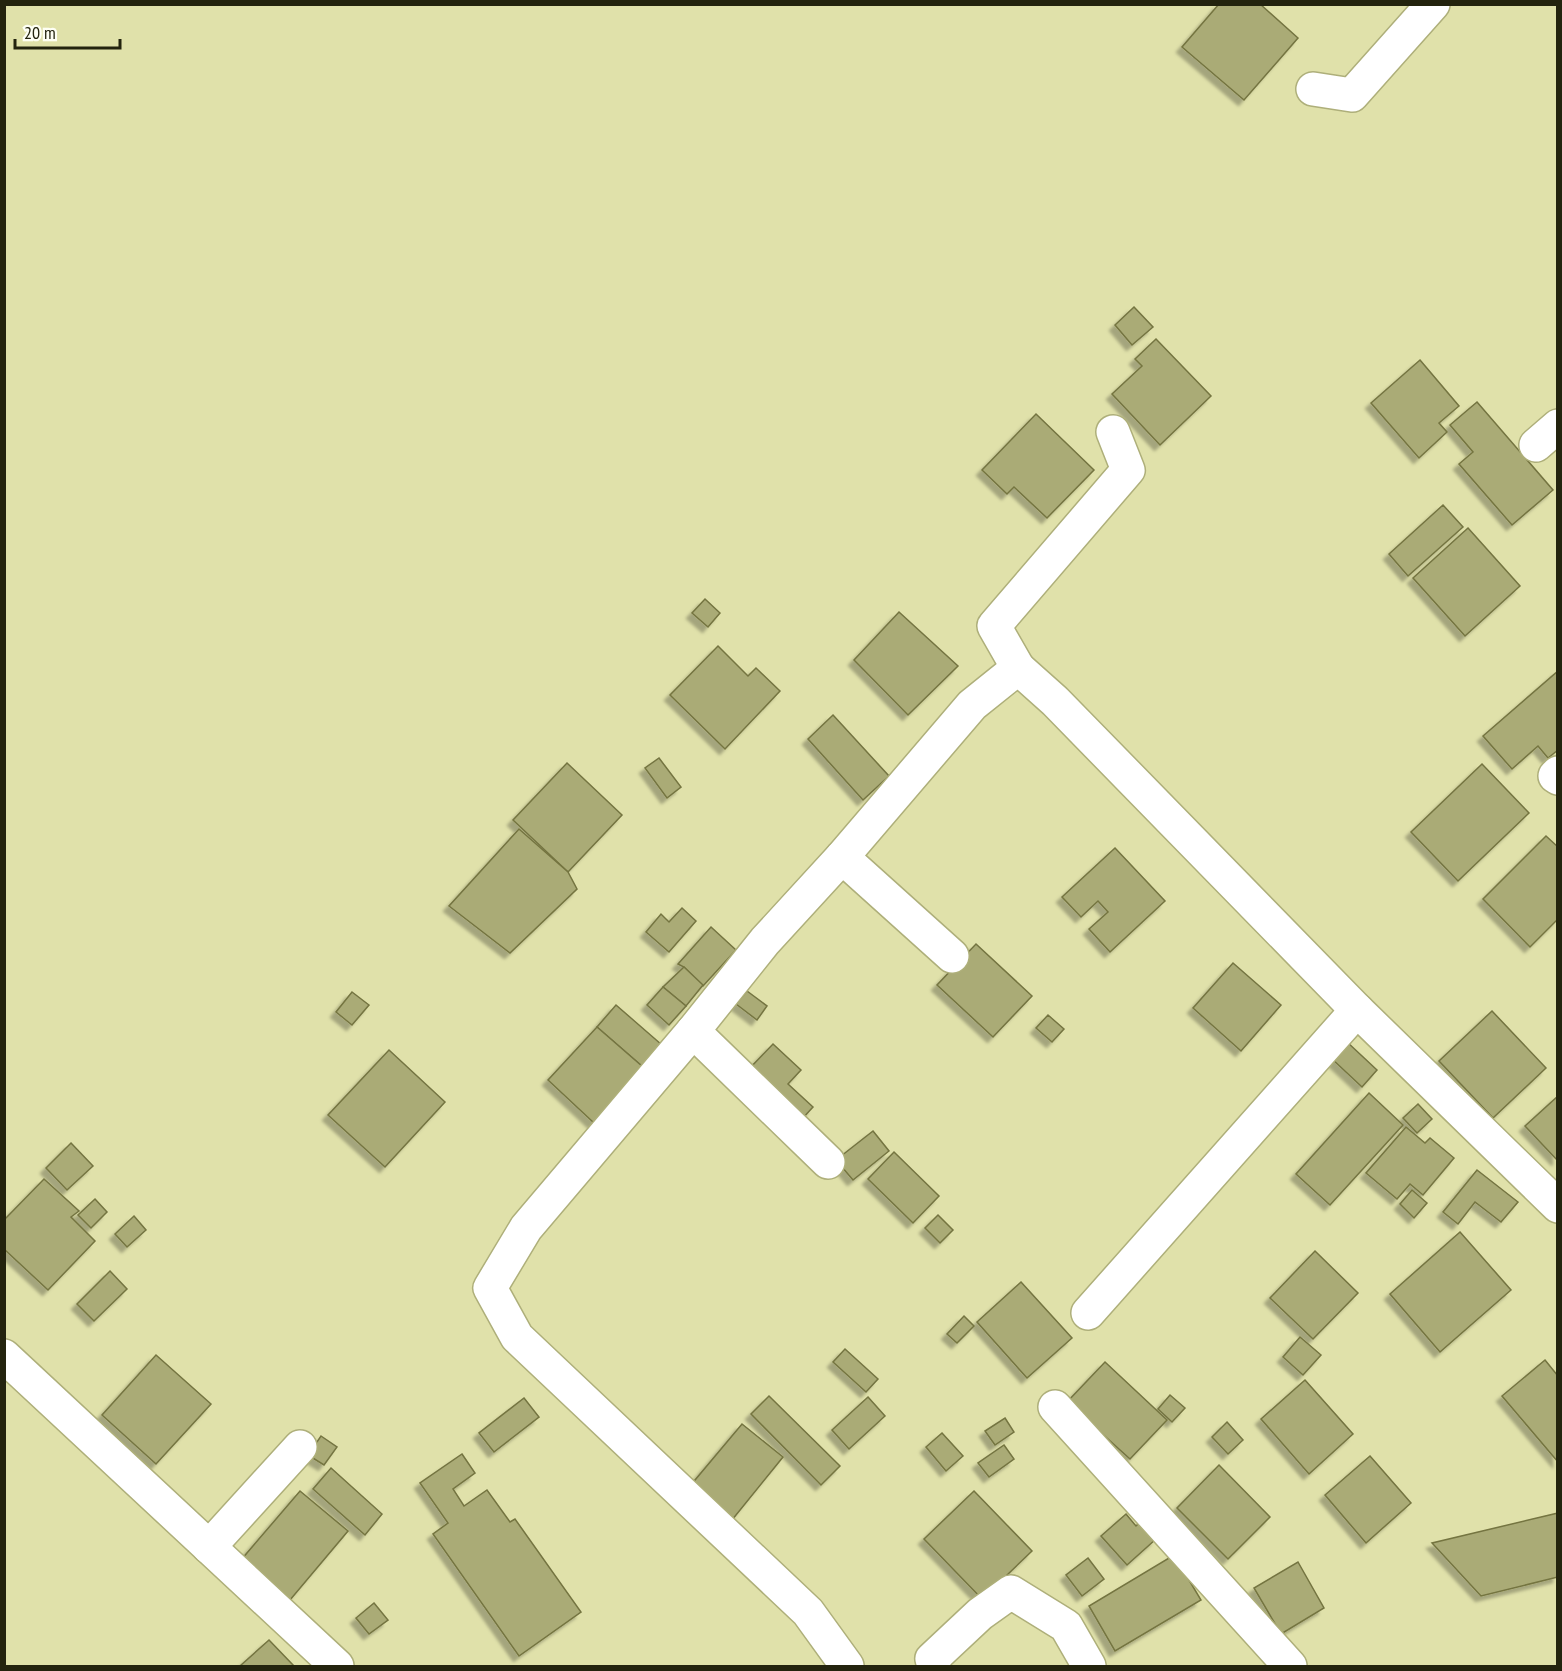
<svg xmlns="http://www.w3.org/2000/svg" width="1562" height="1671" viewBox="0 0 1562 1671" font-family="'PT Sans Narrow',sans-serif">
<defs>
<filter id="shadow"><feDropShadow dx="-5.5" dy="5.5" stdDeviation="1.5" flood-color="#0004"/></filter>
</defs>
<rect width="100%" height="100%" fill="#e0e1aa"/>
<g fill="#aaab76" stroke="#747441" stroke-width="1.5" filter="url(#shadow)">
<path d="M1219 4H1260L1298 38 1244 100 1182 47Z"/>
<path d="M1134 307 1153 327 1132 345 1115 325Z"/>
<path d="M1156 339 1211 396 1160 445 1112 394 1142 366 1135 359Z"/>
<path d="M1420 360 1459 406 1439 423 1447 432 1419 458 1371 403Z"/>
<path d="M1477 402 1553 490 1512 525 1459 464 1473 452 1450 425Z"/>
<path d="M1036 414 1094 470 1047 518 1014 487 1007 494 982 470Z"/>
<path d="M1443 505 1463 527 1408 576 1389 554Z"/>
<path d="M1468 528 1520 586 1465 636 1413 578Z"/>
<path d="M705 599 720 613 708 627 692 613Z"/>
<path d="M899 612 958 666 908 715 854 660Z"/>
<path d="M718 646 748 676 756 668 780 691 725 749 670 695Z"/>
<path d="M1558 671V750L1548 758 1538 746 1512 769 1483 736Z"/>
<path d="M833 715 889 776 863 800 808 739Z"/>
<path d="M659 758 681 787 667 798 645 768Z"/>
<path d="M567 763 622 815 568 872 513 820Z"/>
<path d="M1482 764 1529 813 1458 881 1411 832Z"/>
<path d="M519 829 568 872 577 889 510 953 449 906Z"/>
<path d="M1546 836 1558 847V919L1530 947 1483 899Z"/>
<path d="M1115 848 1165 901 1110 952 1089 929 1108 912 1098 901 1081 917 1062 897Z"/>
<path d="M682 908 696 921 669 952 646 932 661 914 669 922Z"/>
<path d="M711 927 736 950 703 986 684 967 678 964Z"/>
<path d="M976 944 1032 996 993 1037 937 985Z"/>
<path d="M1233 963 1281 1005 1241 1051 1193 1008Z"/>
<path d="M684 967 703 985 686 1006 663 987Z"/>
<path d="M663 987 686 1006 669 1025 647 1005Z"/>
<path d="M747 991 767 1006 757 1020 736 1004Z"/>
<path d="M352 992 369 1005 352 1025 336 1012Z"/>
<path d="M616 1005 662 1045 643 1067 597 1027Z"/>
<path d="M1492 1011 1546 1068 1493 1118 1439 1061Z"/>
<path d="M1048 1015 1064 1029 1052 1042 1036 1028Z"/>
<path d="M597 1027 643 1067 594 1123 548 1080Z"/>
<path d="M1346 1041 1377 1070 1362 1087 1331 1058Z"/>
<path d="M773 1044 801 1070 788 1084 813 1107 802 1119 748 1070Z"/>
<path d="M389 1050 445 1102 385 1167 328 1115Z"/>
<path d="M1369 1093 1403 1125 1330 1205 1296 1174Z"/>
<path d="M1558 1096V1159L1557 1160 1525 1126Z"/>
<path d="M1418 1104 1432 1119 1417 1133 1403 1118Z"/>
<path d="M1406 1127 1425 1143 1430 1138 1454 1158 1423 1195 1410 1184 1397 1199 1366 1173Z"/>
<path d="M873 1131 889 1151 853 1180 836 1160Z"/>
<path d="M71 1143 93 1166 67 1190 46 1168Z"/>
<path d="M894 1152 939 1196 913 1223 868 1179Z"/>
<path d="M1477 1170 1518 1202 1501 1222 1475 1202 1458 1224 1443 1212Z"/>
<path d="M44 1179 79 1211 71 1217 95 1241 48 1290 4 1249V1220Z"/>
<path d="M1412 1190 1427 1203 1414 1218 1400 1204Z"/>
<path d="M95 1199 107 1212 91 1228 78 1215Z"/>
<path d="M938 1215 953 1230 940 1243 925 1228Z"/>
<path d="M134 1216 146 1230 127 1247 115 1234Z"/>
<path d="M1460 1232 1511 1290 1440 1352 1390 1294Z"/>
<path d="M1315 1251 1358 1293 1313 1339 1270 1298Z"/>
<path d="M110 1271 127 1289 94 1321 77 1304Z"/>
<path d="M1021 1282 1072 1338 1027 1378 977 1322Z"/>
<path d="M964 1316 974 1326 957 1343 947 1334Z"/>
<path d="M1300 1337 1321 1355 1303 1375 1283 1357Z"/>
<path d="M845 1349 878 1379 866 1392 833 1362Z"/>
<path d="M156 1355 211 1404 156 1464 102 1415Z"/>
<path d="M1545 1360 1558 1376V1462L1502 1396Z"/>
<path d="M1105 1362 1167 1420 1130 1459 1067 1402Z"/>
<path d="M1305 1380 1353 1434 1309 1474 1261 1419Z"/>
<path d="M1170 1395 1185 1408 1172 1422 1158 1409Z"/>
<path d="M769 1396 840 1466 821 1485 751 1414Z"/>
<path d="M868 1397 885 1416 849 1449 832 1430Z"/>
<path d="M524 1398 539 1417 494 1452 479 1433Z"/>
<path d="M1005 1418 1014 1432 995 1445 985 1431Z"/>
<path d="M1227 1422 1243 1440 1228 1454 1212 1437Z"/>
<path d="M742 1424 783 1457 732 1520 690 1486Z"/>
<path d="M942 1433 963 1456 946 1471 926 1447Z"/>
<path d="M321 1436 337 1447 324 1465 308 1455Z"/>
<path d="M1004 1445 1014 1459 989 1477 978 1463Z"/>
<path d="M462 1454 475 1473 453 1489 464 1506 487 1490 510 1522 515 1519 581 1612 519 1656 433 1534 448 1523 420 1483Z"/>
<path d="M1370 1456 1411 1503 1366 1543 1325 1495Z"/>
<path d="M1219 1465 1270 1517 1228 1559 1177 1508Z"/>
<path d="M331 1468 382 1514 365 1535 313 1489Z"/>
<path d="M300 1491 348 1531 290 1600 241 1560Z"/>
<path d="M974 1491 1032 1551 982 1599 924 1539Z"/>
<path d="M1558 1513V1577L1481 1596 1432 1543Z"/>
<path d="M1126 1514 1136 1526 1140 1522 1156 1539 1127 1565 1101 1536Z"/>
<path d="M1174 1555 1201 1600 1115 1651 1089 1606Z"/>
<path d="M1088 1558 1104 1579 1082 1596 1066 1575Z"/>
<path d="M1298 1562 1324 1608 1281 1634 1254 1588Z"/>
<path d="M374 1603 388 1620 369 1634 356 1618Z"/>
<path d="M269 1640 294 1666H240Z"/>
</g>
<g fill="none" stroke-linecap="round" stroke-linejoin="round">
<defs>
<g id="minor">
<path d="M1313 89 1352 95 1433 4"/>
<path d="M1536 445 1558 426"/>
<path d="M1018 668 994 626 1128 470 1113 432"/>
<path d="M1558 773 1555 776 1558 778"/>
<path d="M842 857 952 956"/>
<path d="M693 1031 828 1162"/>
<path d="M1088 1313 1357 1010"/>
<path d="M4 1356 337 1666"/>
<path d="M1055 1407 1290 1666"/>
<path d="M209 1547 300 1447"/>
<path d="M847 1666 808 1612 517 1337 490 1288 526 1228 693 1031 765 941 842 857 972 705 1018 668 1055 701 1357 1010 1558 1206"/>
<path d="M934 1666 932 1659 980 1614 1011 1592 1066 1626 1089 1666"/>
</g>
</defs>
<use href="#minor" stroke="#aeaf7a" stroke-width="36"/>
<use href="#minor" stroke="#fff" stroke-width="33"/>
</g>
<rect width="1562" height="1671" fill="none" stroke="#23230e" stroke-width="12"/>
<path d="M15 39v9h105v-9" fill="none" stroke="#23230e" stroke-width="3"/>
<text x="24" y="39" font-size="18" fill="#23230e" stroke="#fefff4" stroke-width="4.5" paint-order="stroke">20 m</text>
</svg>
